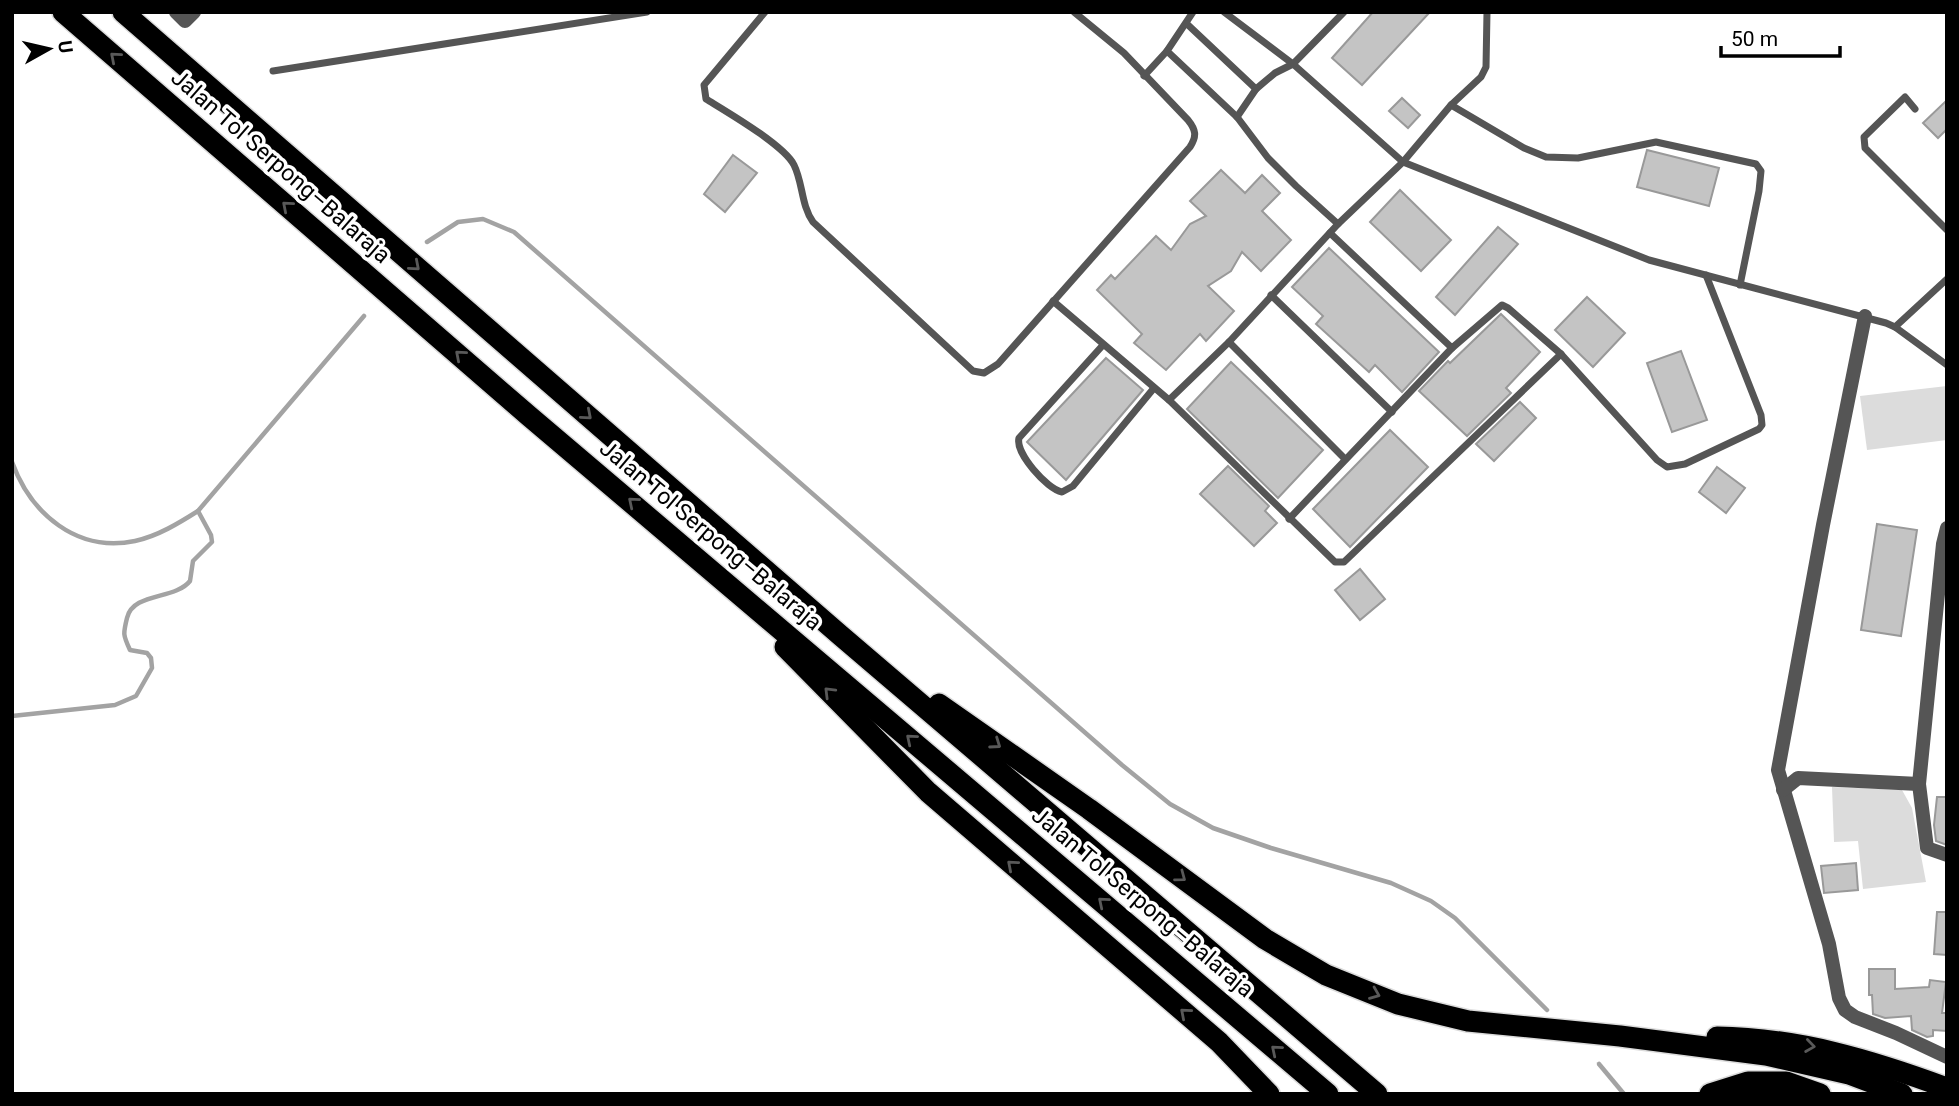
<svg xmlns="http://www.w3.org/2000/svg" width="1959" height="1106" viewBox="0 0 1959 1106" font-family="Roboto,sans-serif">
<rect width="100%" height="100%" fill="#fff"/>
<g fill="#dcdcdc">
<path d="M1947 386V440L1867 450 1860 396Z"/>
<path d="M1832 787 1902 790 1912 808 1926 882 1863 889 1858 841 1834 842Z"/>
</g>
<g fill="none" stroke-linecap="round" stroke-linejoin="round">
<g stroke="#a3a3a3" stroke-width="4.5">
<path d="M427 242 458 222 483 219 514 232 1122 765 1170 804 1213 828 1271 848 1391 883 1431 901 1455 918 1547 1010"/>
<path d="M12 462C31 514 77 553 135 541 158 536 179 523 198 511L364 316"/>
<path d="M12 716 115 705 136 696 152 668 151 658 147 653 130 650C123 635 123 634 127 618 133 592 175 600 190 581L193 561 212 542 211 535 198 511"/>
<path d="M1599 1064 1624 1094"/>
</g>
</g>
<g fill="#c4c4c4" stroke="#999" stroke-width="2">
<path d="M1373 12H1430L1362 85 1332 58Z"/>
<path d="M1402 98 1420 115 1408 128 1389 111Z"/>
<path d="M1947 100V129L1938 138 1923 123Z"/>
<path d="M1647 150 1719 168 1709 206 1637 187Z"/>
<path d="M733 155 757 173 725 212 704 194Z"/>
<path d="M1221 170 1245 193 1262 175 1280 193 1262 211 1291 240 1261 271 1242 252 1231 271 1208 286 1234 311 1206 341 1200 334 1166 370 1134 343 1142 334 1097 290 1111 275 1115 279 1156 236 1171 250 1190 224 1206 216 1190 201Z"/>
<path d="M1400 190 1451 240 1421 271 1370 222Z"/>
<path d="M1498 227 1518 244 1455 315 1436 297Z"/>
<path d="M1329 248 1439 352 1402 392 1375 365 1369 372 1316 324 1323 316 1292 287Z"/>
<path d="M1587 297 1625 333 1593 367 1555 330Z"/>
<path d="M1501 314 1540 352 1506 388 1511 393 1467 436 1419 391 1448 361 1450 363Z"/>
<path d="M1681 351 1707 420 1672 432 1647 363Z"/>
<path d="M1106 358 1143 390 1066 480 1027 442Z"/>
<path d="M1231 362 1323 450 1278 498 1187 409Z"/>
<path d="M1520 402 1536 418 1494 461 1476 444Z"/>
<path d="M1390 430 1428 467 1350 547 1313 509Z"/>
<path d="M1228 466 1269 506 1265 511 1277 523 1254 546 1200 494Z"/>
<path d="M1717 467 1745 488 1726 513 1699 492Z"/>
<path d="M1877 524 1917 530 1901 636 1861 630Z"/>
<path d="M1360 569 1385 599 1360 620 1335 590Z"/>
<path d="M1937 797H1947V845L1936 841 1934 825Z"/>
<path d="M1856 863 1858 890 1824 893 1821 866Z"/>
<path d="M1937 912H1947V955L1934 954Z"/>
<path d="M1869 969H1895V989L1929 987 1930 980 1946 982 1942 1013H1947V1031L1933 1030V1036L1927 1037 1912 1030 1911 1016 1885 1018 1873 1014 1872 995H1869Z"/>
</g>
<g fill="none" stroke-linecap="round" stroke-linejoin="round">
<defs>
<g id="motorway">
<path d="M63 12 529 416 1328 1094"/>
<path d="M123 12 840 635 1377 1094"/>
<path d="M785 647 928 792 1219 1042 1269 1094"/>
<path d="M939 704 1089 809 1265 939 1326 975 1398 1004 1468 1021 1620 1036 1766 1055 1849 1074 1902 1094"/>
<path d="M1717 1037C1798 1038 1871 1060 1947 1088"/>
<path d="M1710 1094 1748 1082H1786L1820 1094"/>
</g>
</defs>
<use href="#motorway" stroke="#dbdbdb" stroke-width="24"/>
<g stroke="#555" stroke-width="7">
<path d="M765 12 704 85 706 99C727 112 784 145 794 165 803 183 801 205 813 222L973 371 984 373 998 364 1190 147C1197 136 1196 130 1188 120L1124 53 1074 12"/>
<path d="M1193 12 1167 51 1237 117 1268 158 1296 186 1338 224"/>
<path d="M1224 12 1293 64 1403 162 1649 260 1886 323 1895 327 1947 365"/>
<path d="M1487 12 1486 67 1481 77 1451 105 1403 162 1338 224 1229 342 1169 400 1335 562H1344L1561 354 1657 460 1667 467 1685 464 1759 429 1762 425 1761 415 1706 275"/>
<path d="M1187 24 1256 89"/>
<path d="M273 71 647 12"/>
<path d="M1144 76 1167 51"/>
<path d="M1451 105 1524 148 1546 157 1578 158 1656 142 1756 164 1761 171 1759 191 1740 285"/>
<path d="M1915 109 1905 97 1864 137 1865 148 1947 230"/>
<path d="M1237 117 1256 89 1275 73 1293 64 1344 12"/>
<path d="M1330 233 1452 348 1502 305 1508 308 1561 354"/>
<path d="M1271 295 1392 412"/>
<path d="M1053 301 1169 400"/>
<path d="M1895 327 1947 279"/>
<path d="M1229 342 1345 459"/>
<path d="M1103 345 1019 438C1015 453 1047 489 1062 492L1073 486 1154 388"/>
<path d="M1289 519 1452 348"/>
</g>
<g stroke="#555" stroke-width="14">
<path d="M1865 316 1823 525 1778 770 1829 944 1839 998 1845 1010 1855 1017 1896 1033 1947 1057"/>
<path d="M1947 528 1943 544 1919 784 1927 848 1947 855"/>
<path d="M1783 790 1798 778 1919 784"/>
</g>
<path stroke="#555" stroke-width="14" d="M176 12 185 21 194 12"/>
<use href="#motorway" stroke="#000" stroke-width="21"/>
</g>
<defs><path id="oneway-chevron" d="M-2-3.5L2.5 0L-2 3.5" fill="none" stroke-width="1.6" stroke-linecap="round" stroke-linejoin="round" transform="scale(1.75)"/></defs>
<g stroke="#595959">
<use href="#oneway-chevron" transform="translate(115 57) rotate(-139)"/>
<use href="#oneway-chevron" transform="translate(287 206) rotate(-139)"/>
<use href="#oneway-chevron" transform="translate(415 266) rotate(41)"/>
<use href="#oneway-chevron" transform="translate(460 355) rotate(-139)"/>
<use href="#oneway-chevron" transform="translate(587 415) rotate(41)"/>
<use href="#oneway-chevron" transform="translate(633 502) rotate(-140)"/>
<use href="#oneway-chevron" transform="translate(829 692) rotate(-135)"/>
<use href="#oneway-chevron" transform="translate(911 739) rotate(-140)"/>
<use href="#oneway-chevron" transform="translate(996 744) rotate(35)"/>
<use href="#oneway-chevron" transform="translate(1012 865) rotate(-139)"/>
<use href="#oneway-chevron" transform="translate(1181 877) rotate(37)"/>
<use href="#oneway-chevron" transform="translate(1103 902) rotate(-140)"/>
<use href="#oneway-chevron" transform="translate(1375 994) rotate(22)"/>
<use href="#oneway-chevron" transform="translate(1185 1013) rotate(-139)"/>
<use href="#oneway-chevron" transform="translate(1810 1046) rotate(8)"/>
<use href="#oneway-chevron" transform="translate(1276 1050) rotate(-140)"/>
</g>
<g text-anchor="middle" stroke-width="7" stroke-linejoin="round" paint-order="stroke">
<g font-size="23" fill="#000" stroke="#fff">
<text transform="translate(281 166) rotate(41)" y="8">Jalan Tol Serpong–Balaraja</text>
<text transform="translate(711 535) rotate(40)" y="8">Jalan Tol Serpong–Balaraja</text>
<text transform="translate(1143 902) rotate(40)" y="8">Jalan Tol Serpong–Balaraja</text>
</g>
</g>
<rect width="1959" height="1106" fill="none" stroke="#000000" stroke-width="28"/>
<g transform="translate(49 49) rotate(82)" stroke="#ffffff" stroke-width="5" paint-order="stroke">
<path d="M0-5L12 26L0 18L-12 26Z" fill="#000000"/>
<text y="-10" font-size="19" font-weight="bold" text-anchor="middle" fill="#000000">U</text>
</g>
<path d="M1721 46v10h119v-10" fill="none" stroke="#000000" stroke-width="3.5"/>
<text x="1731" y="46" font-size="21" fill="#000000" stroke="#ffffff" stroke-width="5" paint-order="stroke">50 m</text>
</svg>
